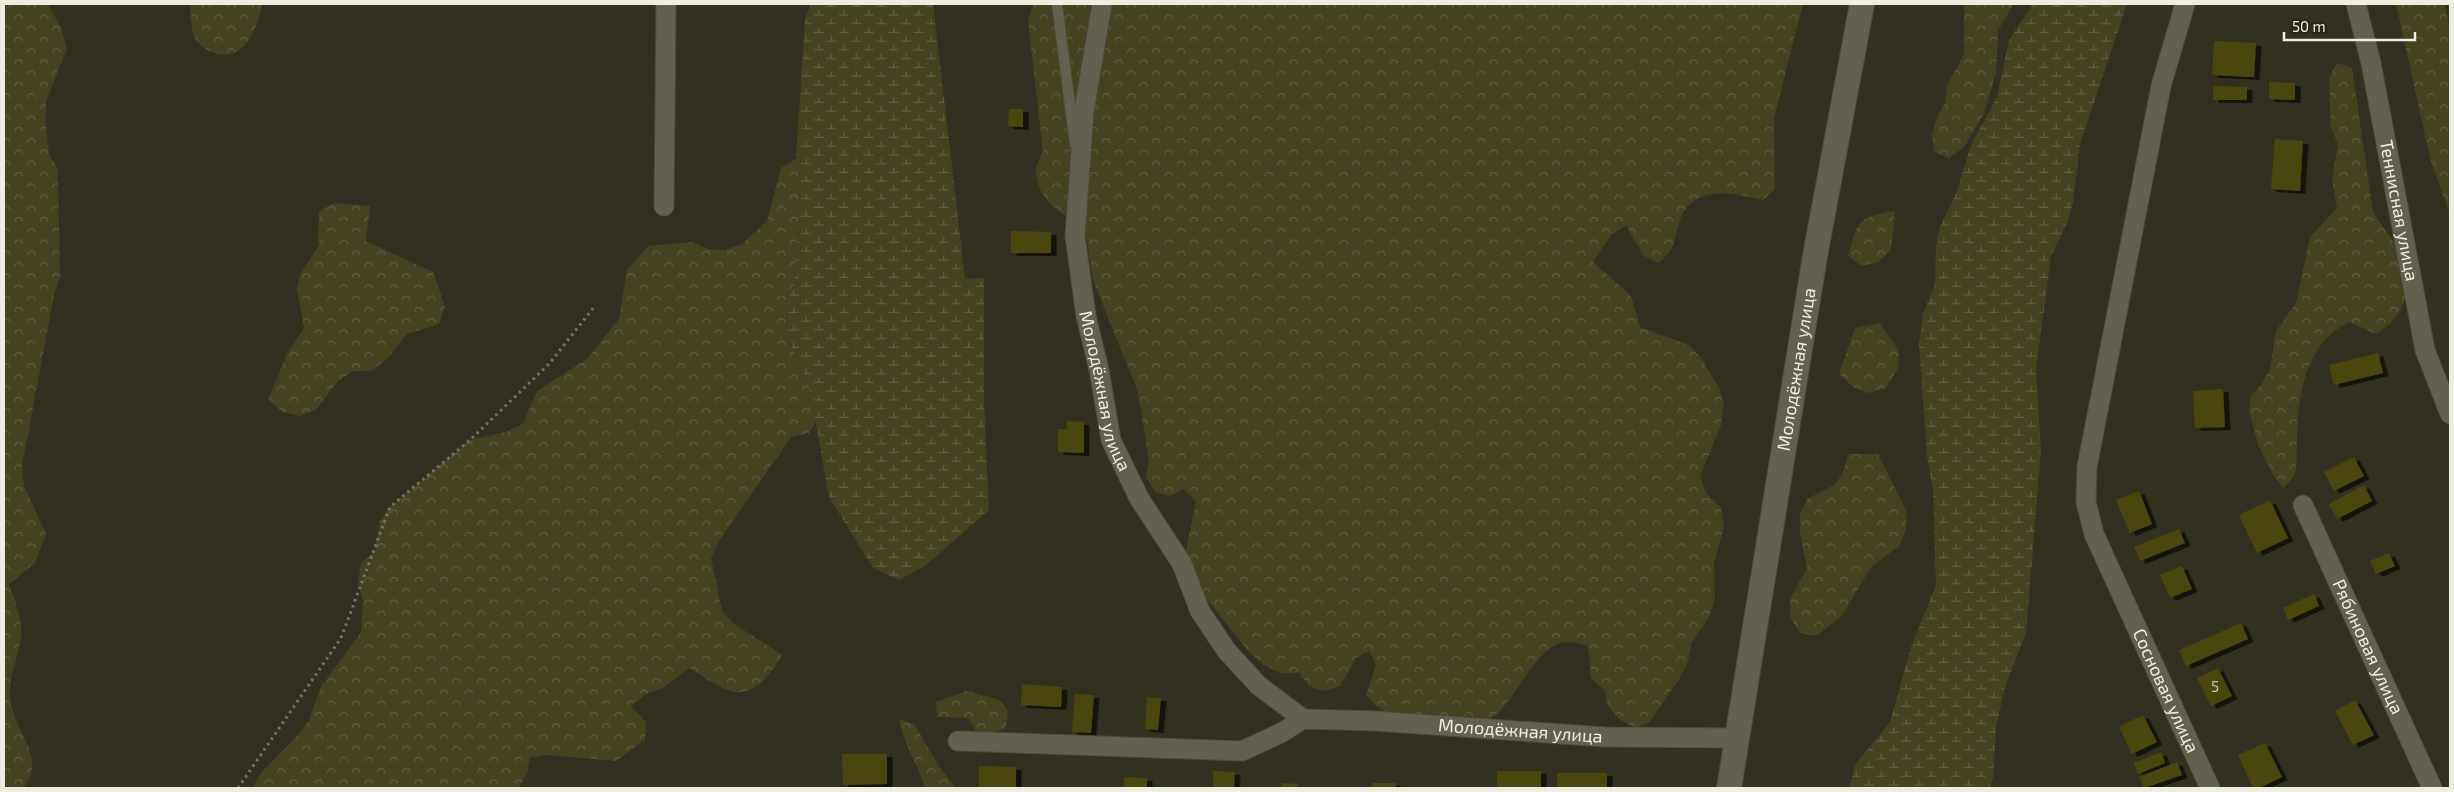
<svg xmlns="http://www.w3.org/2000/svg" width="2454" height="792" viewBox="0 0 2454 792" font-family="'Exo 2',sans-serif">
<defs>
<pattern id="forest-crowns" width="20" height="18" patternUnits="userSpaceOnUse" patternTransform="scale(1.25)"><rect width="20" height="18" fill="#44421f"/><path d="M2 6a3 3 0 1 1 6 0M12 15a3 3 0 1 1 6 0" fill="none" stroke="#5f5e3f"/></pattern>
<pattern id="wetland-marsh" width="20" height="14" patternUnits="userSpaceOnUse" patternTransform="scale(1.25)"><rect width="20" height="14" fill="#44421f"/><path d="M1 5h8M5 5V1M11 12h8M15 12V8" fill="none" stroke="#5f5e3f"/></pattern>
<filter id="shadow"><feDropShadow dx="5.5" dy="3" stdDeviation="0" flood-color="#0009"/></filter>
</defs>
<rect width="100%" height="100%" fill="#323121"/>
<g fill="url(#forest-crowns)">
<path d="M4 4H48L61 28 67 49 46 101 45 120 49 154 58 169 60 277 54 295 22 466 24 485 46 534 35 563 9 584C14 600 23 619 21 636 18 661 5 681 12 707 18 737 47 759 23 788H4Z"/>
<path d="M190 4H262C260 17 254 36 244 46 232 60 208 56 197 41 190 32 191 15 190 4Z"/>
<path d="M1033 4H1803L1774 118 1775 189 1763 200C1733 193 1691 183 1679 223 1672 243 1677 248 1658 263L1643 255 1626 225 1611 235 1593 262 1631 296 1640 327 1689 345 1701 358 1719 388 1724 405 1721 425 1700 477 1706 493 1721 508 1724 527 1714 562 1715 599 1709 617 1691 644 1688 662 1679 679 1650 722 1636 728 1620 720 1608 706 1604 690 1591 678 1588 646C1578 643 1565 639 1555 645 1536 656 1522 683 1509 700 1503 708 1496 717 1486 720 1465 725 1446 713 1427 714 1398 715 1385 719 1366 695L1376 665 1369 651 1356 658 1340 686 1324 691 1309 686 1299 673H1280L1264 665 1249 652 1193 582 1185 554 1196 502 1184 489 1170 496 1155 492 1146 477 1149 460 1138 392 1093 280 1085 228C1064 216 1034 198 1036 169 1036 163 1041 157 1043 151L1028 21Z"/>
<path d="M1964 4H2014L1998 30 1996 73 1984 114 1964 147 1949 158 1934 152 1932 135 1937 117 1945 103 1947 86 1964 54Z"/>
<path d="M2396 4H2444L2445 6 2450 31V214L2431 162Z"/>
<path d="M2337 63 2352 68 2373 212 2403 256 2408 291 2401 310 2390 324 2376 334 2349 322C2305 343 2298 395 2297 438 2296 449 2298 462 2295 473 2294 478 2287 484 2283 488L2272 473 2258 445 2249 411 2251 396 2262 384 2270 369 2276 331 2296 303 2310 237 2337 208 2332 178 2338 144 2331 128 2329 78Z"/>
<path d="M796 159 800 176 799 231 794 249 796 267 794 286 786 303 787 337 809 385 817 419 809 433 791 437 719 541 711 558 722 611 733 623 782 655C772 672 755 698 731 691 717 687 702 675 689 668L663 688 646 694 631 706 646 722 645 740 616 761 548 755 530 758 527 773 519 788H252L261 773 299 734 309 720 321 687 361 632 363 600 358 583 361 563 374 552 380 521 390 507 470 440 506 432 523 424 537 391 587 359 619 319 627 270 648 246 693 242 708 249 725 250 742 244 767 221 781 168Z"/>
<path d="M335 203 370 206 366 241 433 272 445 306 439 324 407 334 386 360 371 371H353L338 381 316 410 299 416 283 412 268 400 287 354 304 328 297 289 300 274 318 247 319 211Z"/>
<path d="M1895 211 1891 250 1878 262 1862 266 1848 256C1858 221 1857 217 1895 211Z"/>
<path d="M1880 323 1899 351 1898 369 1886 388 1869 393 1853 387 1839 374 1855 328Z"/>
<path d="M1848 454H1878L1907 512 1906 529 1899 546 1871 567 1842 616 1816 636 1800 633 1790 617V599L1807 568 1800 533V515L1807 499C1835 485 1841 486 1848 454Z"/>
<path d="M967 691 1000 700 1008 711 1006 728 990 734 976 731 968 718 937 717 936 702Z"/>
<path d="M899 719 914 724 940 768 956 788H925C918 764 903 743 899 719Z"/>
</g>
<g fill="url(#wetland-marsh)">
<path d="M811 4H933L965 279 984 278V402L989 510 925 566 899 580 873 568 829 497 809 385 787 337 786 303 794 286 796 267 794 249 799 231 800 176 796 159 805 19Z"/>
<path d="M2033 4H2127L2080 144 2073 202 2068 221 2051 256 2036 370 2041 450 2026 633 2005 687 1996 727 1993 778 1990 788H1849L1855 765 1890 722 1911 647 1936 585 1933 491 1927 456 1919 345 1923 314 1935 284 1936 245 1940 227 1956 194 1971 145 1997 97 2009 40Z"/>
</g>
<g fill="#4a470c" filter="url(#shadow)">
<path d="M2214 41 2256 43 2254 77 2212 75Z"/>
<path d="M2269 82 2295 83V100L2269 99Z"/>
<path d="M2213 86 2247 87V100H2213Z"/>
<path d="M1009 109H1023V127L1008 126Z"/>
<path d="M2275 139 2303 141 2300 191 2271 189Z"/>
<path d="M1011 231 1051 232V253H1011Z"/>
<path d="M2378 353 2383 373 2334 385 2329 365Z"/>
<path d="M2223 389 2225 427 2195 428 2193 391Z"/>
<path d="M1067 421 1084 422V453L1058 452V429H1067Z"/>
<path d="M2354 457 2364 476 2334 491 2324 472Z"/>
<path d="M2364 485 2372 501 2337 519 2329 504Z"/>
<path d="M2139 491 2152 524 2130 533 2116 500Z"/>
<path d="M2270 500 2288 538 2257 553 2239 515Z"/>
<path d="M2179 529 2185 543 2140 561 2134 547Z"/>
<path d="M2389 553 2395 566 2376 574 2370 561Z"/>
<path d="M2182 566 2192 589 2170 598 2160 575Z"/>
<path d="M2314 594 2319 606 2288 620 2283 608Z"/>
<path d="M2241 623 2248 639 2186 666 2179 650Z"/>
<path d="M2218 668 2232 696 2211 706 2197 678Z"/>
<path d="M1022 684 1062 687 1061 707 1021 705Z"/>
<path d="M1075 694 1094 695 1091 733 1072 732Z"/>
<path d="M1147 697 1161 698 1158 730 1145 729Z"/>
<path d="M2355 700 2374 735 2353 745 2335 711Z"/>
<path d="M2143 715 2157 742 2132 754 2119 727Z"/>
<path d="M2265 743 2282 777 2259 788H2253L2238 755Z"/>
<path d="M2161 752 2165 763 2138 774 2134 763Z"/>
<path d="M842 754H887V784L843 785Z"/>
<path d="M2177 762 2182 775 2144 788 2139 777Z"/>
<path d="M979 766 1016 767V788H979Z"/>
<path d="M1213 771 1235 772 1234 788H1213Z"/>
<rect x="1497" y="771" width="44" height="17"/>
<rect x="1557" y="773" width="50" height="15"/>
<path d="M1124 777 1147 778V788H1124Z"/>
<path d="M1282 783 1298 784V788H1282Z"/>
<path d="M1372 783H1395L1396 788H1372Z"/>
</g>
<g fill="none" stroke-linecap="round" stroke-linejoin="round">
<defs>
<path id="service" d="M1057 4 1075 144"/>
<g id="minor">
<path id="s1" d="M1102 4 1084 111 1075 236 1086 316 1099 370 1111 440 1139 498 1182 564 1200 611 1226 650 1258 685 1303 719"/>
<path id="s2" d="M2185 4 2161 86 2087 467 2086 502 2094 534 2210 788"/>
<path id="s3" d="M2356 4 2371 63 2425 350 2450 414"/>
<path d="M664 206 666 4"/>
<path id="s4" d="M2303 505 2432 788"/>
<path id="s5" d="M958 741 1242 751 1281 733 1303 719 1375 721 1605 737 1738 738"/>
</g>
<g id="tertiary">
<path id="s6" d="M1729 788 1815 256 1862 4"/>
</g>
</defs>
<use href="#service" stroke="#4d4c3d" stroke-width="12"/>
<use href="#minor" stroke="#4d4c3d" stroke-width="21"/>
<use href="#tertiary" stroke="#4d4c3d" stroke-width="26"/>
<path stroke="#747365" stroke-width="3" stroke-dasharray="2.5 4" stroke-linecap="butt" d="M238 788 341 638 390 507 470 440 549 364 594 307"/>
<use href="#service" stroke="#62614f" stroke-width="10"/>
<use href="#minor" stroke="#62614f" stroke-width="19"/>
<use href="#tertiary" stroke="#62614f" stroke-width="24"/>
</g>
<g text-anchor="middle" stroke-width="5" stroke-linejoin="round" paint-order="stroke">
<g font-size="15" fill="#c4c4ac">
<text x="2215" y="692">5</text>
</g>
<g font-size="18" fill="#edede2" stroke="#282717">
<text dy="6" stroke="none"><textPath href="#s3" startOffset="211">Теннисная улица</textPath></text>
<text dy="6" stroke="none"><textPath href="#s6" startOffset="424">Молодёжная улица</textPath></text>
<text dy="6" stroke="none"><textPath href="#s1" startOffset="392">Молодёжная улица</textPath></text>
<text dy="6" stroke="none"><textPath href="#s4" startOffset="156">Рябиновая улица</textPath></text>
<text dy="6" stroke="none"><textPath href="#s2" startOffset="714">Сосновая улица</textPath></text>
<text dy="6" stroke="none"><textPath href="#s5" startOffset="571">Молодёжная улица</textPath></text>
</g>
</g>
<rect width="2454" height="792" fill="none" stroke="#edede2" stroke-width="10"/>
<path d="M2284 32v8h131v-8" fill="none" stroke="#edede2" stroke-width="2.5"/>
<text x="2292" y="32" font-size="15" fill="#edede2" stroke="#282717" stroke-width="4" paint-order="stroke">50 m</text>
</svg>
